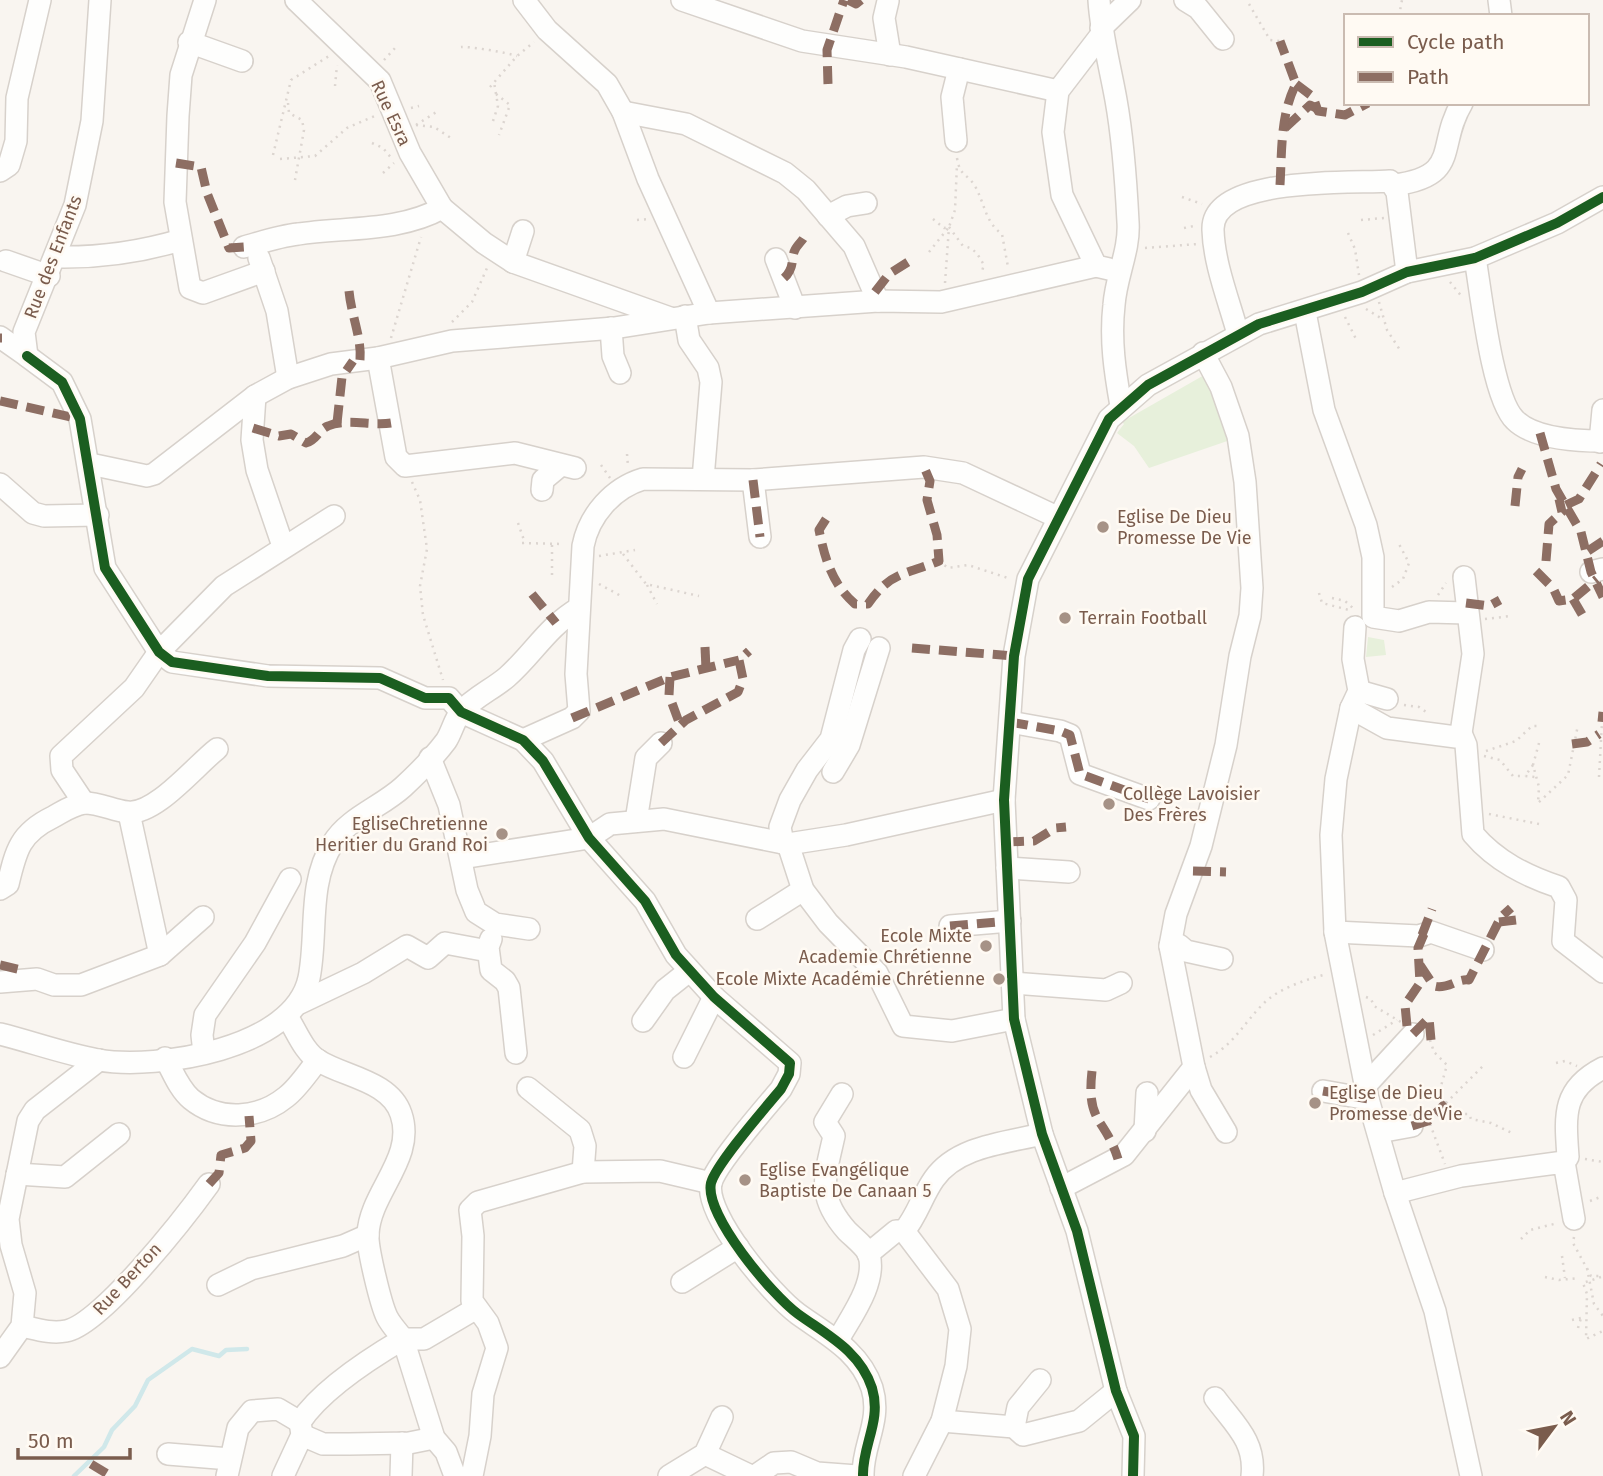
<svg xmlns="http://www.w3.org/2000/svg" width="1603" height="1476" viewBox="0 0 1603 1476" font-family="'Fira Sans',sans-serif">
<rect width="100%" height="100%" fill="#f9f5f0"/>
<g fill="#e7f0db">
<path d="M1206 374 1236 438 1149 468 1134 446 1117 433 1124 424 1122 422Z"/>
<path d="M1368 637 1384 640 1386 655 1366 657Z"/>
</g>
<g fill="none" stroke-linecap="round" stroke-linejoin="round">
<path stroke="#d0e8ea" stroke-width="4.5" d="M74 1476 104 1447 112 1430 135 1406 148 1380 192 1349 219 1356 226 1350 247 1349"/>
<defs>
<g id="minor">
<path d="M205 0 181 75 178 116 175 202 190 288 203 293 264 271"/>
<path d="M296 0 380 81 410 153 442 208"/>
<path d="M524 0 547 30 607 84 623 112 648 179 709 313"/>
<path d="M682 0 802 41 906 57 1058 91"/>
<path d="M1099 0C1101 34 1110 66 1116 100 1123 139 1126 182 1128 222 1130 250 1116 276 1114 305 1110 340 1115 372 1121 406"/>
<path d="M1185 0 1198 8 1223 39"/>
<path d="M1499 0 1501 16"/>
<path d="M888 1 884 18 890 55"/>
<path d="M1101 28 1130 0"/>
<path d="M1101 35 1058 91 1053 132 1062 195 1096 266 1109 269"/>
<path d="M189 42 242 61"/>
<path d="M623 112 686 124 785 173 806 190 854 246 878 301"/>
<path d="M956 141 952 97 959 69"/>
<path d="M0 171 9 165 16 141 17 98 40 0"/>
<path d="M1394 185C1462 176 1436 146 1462 103"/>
<path d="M828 216 847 206 866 203"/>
<path d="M244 247C262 242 280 236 298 234 344 227 400 232 442 208L484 243 513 262 670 318"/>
<path d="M55 257C99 258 140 252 181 240"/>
<path d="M259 258 277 311 288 378"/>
<path d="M1475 258C1481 292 1492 398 1515 420 1534 439 1577 441 1603 441"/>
<path d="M776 259 795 308"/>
<path d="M6 261 49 276"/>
<path d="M513 262 523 231"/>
<path d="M1305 312 1324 410 1366 525 1373 557V617L1399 621 1429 612 1467 613"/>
<path d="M685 316 689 340 708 368 711 382 703 479"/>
<path d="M611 328 613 356 620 373"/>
<path d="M1238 334C1229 301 1214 264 1213 230 1211 175 1353 184 1390 181L1397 192 1407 272"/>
<path d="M0 337 27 356 24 332 75 205 92 121 100 0"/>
<path d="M27 356 62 382 80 419 105 568 159 652 172 662 268 676 380 678 425 698H449L461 712 523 740 543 761 589 838 645 901 676 955 714 997 790 1063 789 1074 781 1089C766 1107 716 1164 711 1183 704 1215 773 1296 798 1314 827 1335 860 1351 872 1388 882 1421 862 1445 863 1476"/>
<path d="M378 358 396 457 405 466 515 453 575 468"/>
<path d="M255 396 252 440 257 470 283 546"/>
<path d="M1600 442 1603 410"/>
<path d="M90 464 147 476 154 474 255 396 288 378 331 364 378 358 452 341 614 328 709 313 878 301 941 302 1096 266"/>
<path d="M753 480 760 537"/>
<path d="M0 484 33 513 44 516 98 515"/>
<path d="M542 490 543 480 561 465"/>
<path d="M1591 572 1603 569"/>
<path d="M1355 627 1353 659 1359 691 1351 708 1336 779 1331 835 1335 932 1368 1099 1395 1193 1435 1311 1471 1476"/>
<path d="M1359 691 1387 699"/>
<path d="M1351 708 1387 728 1456 737 1461 733 1466 745 1473 834C1496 861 1526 876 1559 887L1566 900 1563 941 1603 972"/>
<path d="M1010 722 1060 731 1070 735 1080 774 1149 799"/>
<path d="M1461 733 1473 654 1464 577"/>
<path d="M523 740 572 718 579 711 576 674 583 546C589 515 613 488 643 479L753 480 924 467 963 473 1057 517"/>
<path d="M430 758 449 805 467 890 476 912 495 924 529 929"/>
<path d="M833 772 849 745 879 648"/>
<path d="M84 803C100 803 112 810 127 812 155 816 196 765 217 749"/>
<path d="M636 821 646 758 661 743"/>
<path d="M783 843 780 827 790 800 807 770 831 739 854 650 860 639"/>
<path d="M788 844 803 890 828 923 877 973 903 1026 952 1031 1014 1019"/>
<path d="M462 858 589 838 610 824 664 819 788 844 846 835 1004 800"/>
<path d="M1007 868 1069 872"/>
<path d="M0 889 8 884C16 850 20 833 53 817 64 811 70 806 84 803L62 770 61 756 134 688 159 652 224 586 334 516"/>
<path d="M757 919 803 890"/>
<path d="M950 926 1010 921"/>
<path d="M1335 932 1419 936 1431 932 1483 950"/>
<path d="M491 939 488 947 491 970 505 981 509 988 516 1053"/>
<path d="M1170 946 1179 945 1186 951 1222 959"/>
<path d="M160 955 203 917"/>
<path d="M0 982 37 979 54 985H81L160 955 129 813"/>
<path d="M1012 983 1106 990 1121 983"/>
<path d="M300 1003 363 973 407 946 428 958 445 943 488 951"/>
<path d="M643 1021 665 990 689 971"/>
<path d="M0 1034C32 1042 65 1054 98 1060 158 1070 294 1049 309 978 318 933 307 884 333 843 348 818 381 807 403 787 417 774 434 757 446 741 452 732 454 720 461 712 473 698 493 689 507 677 534 653 547 627 579 608"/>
<path d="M204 1053 202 1035 205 1015 255 943 290 879"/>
<path d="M684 1057 714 997"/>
<path d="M165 1058C173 1072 179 1089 191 1099 219 1122 259 1119 286 1097 298 1088 308 1072 318 1060"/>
<path d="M1194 1067 1201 1090 1226 1132"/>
<path d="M1366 1085 1413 1034"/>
<path d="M528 1088 580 1130 585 1146 583 1172"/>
<path d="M1323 1091 1368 1099"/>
<path d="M1145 1131 1147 1093"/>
<path d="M1379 1132 1412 1126"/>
<path d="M1564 1162 1568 1157C1565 1115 1562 1089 1603 1068"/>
<path d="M17 1174 65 1177 119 1134"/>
<path d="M1061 1188 1124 1155 1194 1067 1170 946 1176 914 1201 846 1226 745 1240 656 1250 616 1252 588 1245 482 1238 436 1221 387 1203 353"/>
<path d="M1395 1193 1461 1176 1564 1162 1574 1219"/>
<path d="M868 1254 896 1231H904"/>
<path d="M682 1282 738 1247"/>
<path d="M218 1285 251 1269 343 1246 368 1235"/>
<path d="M22 1326C36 1329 51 1334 66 1331 101 1325 186 1216 209 1184"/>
<path d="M838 1340C850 1318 877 1283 869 1255 866 1247 854 1238 847 1231 816 1196 825 1177 834 1136L825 1122 842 1094"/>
<path d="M0 1357 22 1326 25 1293 11 1245 8 1219 28 1121 35 1110 99 1060"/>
<path d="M1215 1398C1234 1424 1256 1441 1252 1476"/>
<path d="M942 1421 1014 1427 1023 1435 1079 1421 1116 1391"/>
<path d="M1014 1427 1018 1407 1040 1380"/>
<path d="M302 1435 323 1444H349L409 1443 434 1438"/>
<path d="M168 1454 230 1459"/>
<path d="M705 1454 751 1476"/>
<path d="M227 1476 238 1428 252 1411 278 1409 300 1422"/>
<path d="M283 1476 302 1435 300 1422C322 1389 369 1359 403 1339 398 1332 391 1325 387 1317 381 1305 367 1248 368 1234 370 1192 416 1158 401 1114 390 1081 345 1077 319 1061 304 1052 297 1032 288 1018"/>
<path d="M401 1476 402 1443"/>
<path d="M455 1476 446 1452 434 1438 403 1339H424L475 1309"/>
<path d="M472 1476 480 1436 483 1394 497 1348 488 1323 472 1301 473 1236 470 1210 478 1202 583 1172 660 1171 711 1183"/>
<path d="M669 1476 705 1454 722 1417"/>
<path d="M755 1476 774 1463 791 1462 817 1473 857 1476"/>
<path d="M914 1476 942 1421 956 1366 960 1329 948 1289 904 1231C917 1216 922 1196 934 1179 957 1146 1005 1143 1042 1134"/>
<path d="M1133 1476 1134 1436 1116 1391 1077 1231 1042 1134 1014 1019 1004 800 1014 656 1028 579 1109 419 1148 385 1259 324 1362 292 1407 272 1475 258 1557 223 1603 197"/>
</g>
</defs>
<use href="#minor" stroke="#d7d1cb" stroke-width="24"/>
<g stroke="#dcd5d0" stroke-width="2.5" stroke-dasharray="2 5" stroke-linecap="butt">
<path d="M1249 4 1270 40 1280 41"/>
<path d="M1399 16 1402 0"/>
<path d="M461 47C469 46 509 53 517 56"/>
<path d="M384 60 396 47"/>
<path d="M335 86 337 65"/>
<path d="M490 87 517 56 534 42"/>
<path d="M496 94 510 105 499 135"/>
<path d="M288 103 289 113 302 120 304 130 295 180"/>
<path d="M411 108 419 106"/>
<path d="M493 121 498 106 494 82"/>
<path d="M416 125 438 111"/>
<path d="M416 125 434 127 454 140"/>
<path d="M372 143 383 148 393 160"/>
<path d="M273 155 291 80 329 56"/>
<path d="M957 158C960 177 967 173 975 186 985 204 985 222 1002 234L1008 267"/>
<path d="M280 159 315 156 347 128 377 115"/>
<path d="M383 173 394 163"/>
<path d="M1182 197 1202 204"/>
<path d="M933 219 944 228 949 227 955 210 957 164"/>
<path d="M637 220 649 219"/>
<path d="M1361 220 1384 218"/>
<path d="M949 227 963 246C975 248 978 255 984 265L981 274"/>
<path d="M1184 228 1194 226"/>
<path d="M1348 233 1355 249 1359 275"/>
<path d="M1145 248 1198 244"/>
<path d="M929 252 949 227"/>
<path d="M1450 282 1463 298"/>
<path d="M945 283 949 227"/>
<path d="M1379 302 1387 330 1400 350"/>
<path d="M1366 309 1384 320"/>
<path d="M1345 317 1356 339"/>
<path d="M452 322 472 302 487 268"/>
<path d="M391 338 421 237"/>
<path d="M627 454 628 466"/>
<path d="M601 465 610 478"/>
<path d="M412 482 420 500 427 549 420 586 423 615 443 680"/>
<path d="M518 523 525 543"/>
<path d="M522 543 564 544"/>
<path d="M623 554 646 584 699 596"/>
<path d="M599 556 635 550"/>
<path d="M939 561 948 568 968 565 1011 579"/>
<path d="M552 575V545"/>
<path d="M599 584 621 596"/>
<path d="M647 585 657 604"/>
<path d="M1392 587 1403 579 1409 563 1399 544"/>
<path d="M1319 593 1322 603 1349 610"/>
<path d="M1438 595 1446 583"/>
<path d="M1332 598 1345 601 1354 609"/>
<path d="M1485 619 1511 616"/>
<path d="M1404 705 1419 707 1429 714"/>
<path d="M1539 743 1533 765 1539 787 1538 803 1568 775 1578 725"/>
<path d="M1486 751 1516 741 1532 726H1539"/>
<path d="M1484 756 1500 760 1513 776H1525"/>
<path d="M1533 765 1525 776 1535 777"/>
<path d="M1599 777 1602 722"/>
<path d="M1489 814 1539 824"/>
<path d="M1366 997 1371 999 1374 1006 1401 1022"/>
<path d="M1373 1035 1397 1020"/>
<path d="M1430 1040 1434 1052 1447 1065 1439 1093 1452 1114H1469L1471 1119 1491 1123 1512 1133"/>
<path d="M1210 1057C1234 1044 1244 1023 1263 1004 1279 988 1305 980 1327 974"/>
<path d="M1556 1063 1565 1061 1577 1066"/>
<path d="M1446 1103 1485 1064"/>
<path d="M1430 1124 1445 1164"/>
<path d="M1585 1159 1603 1162"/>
<path d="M1590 1201 1603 1196"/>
<path d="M1574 1237 1573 1243 1591 1276H1603"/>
<path d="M1521 1239 1530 1230 1558 1223"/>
<path d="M1562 1256 1565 1278"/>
<path d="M1587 1268 1594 1304 1603 1316"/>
<path d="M1545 1277 1559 1280 1579 1278"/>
<path d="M1601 1277 1583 1283 1587 1294 1586 1339 1603 1331"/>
<path d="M1572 1320 1581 1318"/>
<path d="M1578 1328 1581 1318"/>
</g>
<use href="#minor" stroke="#fefefd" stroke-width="21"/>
<g stroke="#8d6e63" stroke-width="9" stroke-dasharray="18 9" stroke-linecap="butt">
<path d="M848 0 856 4 861 0"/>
<path d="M828 84 827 50 844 0"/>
<path d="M1296 84 1313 97 1318 111 1345 115 1368 103"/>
<path d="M1285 128 1310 105 1316 108"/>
<path d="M176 163 201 167 207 193 229 248 244 247"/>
<path d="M1280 185C1282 152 1280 115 1296 84L1280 41"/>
<path d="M784 278C794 269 791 263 794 252 797 243 805 241 806 231"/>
<path d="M349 291C351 314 362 339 360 360"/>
<path d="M875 292 889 274 908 262"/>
<path d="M0 338H2"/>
<path d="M0 401 80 419"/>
<path d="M337 423 342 377 353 361"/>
<path d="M253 428 279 436 291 434 306 443C317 440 318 430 328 426 345 418 372 426 391 423"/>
<path d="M1540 433 1556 489 1581 532 1591 572 1603 597"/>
<path d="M753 480 760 537"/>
<path d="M1566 505 1579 499 1601 464"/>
<path d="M1515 506 1518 477 1522 469"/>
<path d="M826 519 819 530C825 559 832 584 855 604H868C891 571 905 575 939 561L937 535 927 500 930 481 924 467"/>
<path d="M1588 551 1603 541"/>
<path d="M1546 561 1549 524 1562 512 1559 499"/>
<path d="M1536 571 1553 588 1559 601 1573 599 1597 579"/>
<path d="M532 594 556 623"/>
<path d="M1573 599 1584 618"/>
<path d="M1466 603 1489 606 1500 600"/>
<path d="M705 647 706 669"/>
<path d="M912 648 1014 656"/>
<path d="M670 677 669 695 680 725"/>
<path d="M572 718 670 677 739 660"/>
<path d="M1010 722 1060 731 1070 735 1080 774 1149 799"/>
<path d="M1602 722 1603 712"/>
<path d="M661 743 686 720 738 692 743 679 739 660 749 651"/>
<path d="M1572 744 1587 742 1599 734"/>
<path d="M1006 842 1034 841 1055 828 1066 827"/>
<path d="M1193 871 1226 872"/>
<path d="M1499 922 1516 920"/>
<path d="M950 926 1010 921"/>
<path d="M1422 935 1432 909"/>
<path d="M0 965 26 971"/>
<path d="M1420 965 1434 986C1448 990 1457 978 1469 980L1501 917 1511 908"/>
<path d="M1407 1026 1405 1005 1420 983 1418 948 1424 934"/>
<path d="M1413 1034 1429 1018 1431 1040"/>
<path d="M1092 1071C1086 1124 1105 1117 1118 1159"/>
<path d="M1323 1091 1368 1099"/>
<path d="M1412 1126 1428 1121 1446 1103"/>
<path d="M209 1184 219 1173 221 1155 245 1148 251 1141 249 1116"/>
<path d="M91 1464 111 1476"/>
</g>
<defs>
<g id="cycleway">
<path d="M27 356 62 382 80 419 105 568 159 652 172 662 268 676 380 678 425 698H449L461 712 523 740 543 761 589 838 645 901 676 955 714 997 790 1063 789 1074 781 1089C766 1107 716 1164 711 1183 704 1215 773 1296 798 1314 827 1335 860 1351 872 1388 882 1421 862 1445 863 1476"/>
<path d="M1133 1476 1134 1436 1116 1391 1077 1231 1042 1134 1014 1019 1004 800 1014 656 1028 579 1109 419 1148 385 1259 324 1362 292 1407 272 1475 258 1557 223 1603 197"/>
</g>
</defs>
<use href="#cycleway" stroke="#fffaf3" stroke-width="15"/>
<use href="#cycleway" stroke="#1b5e20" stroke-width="10"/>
</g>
<g fill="#a69286" stroke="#fffaf3" stroke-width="2.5">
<circle cx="1103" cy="527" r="7"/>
<circle cx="1065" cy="618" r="7"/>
<circle cx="1109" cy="804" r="7"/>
<circle cx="502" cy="834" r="7"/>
<circle cx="986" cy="946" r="7"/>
<circle cx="999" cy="979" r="7"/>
<circle cx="1315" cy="1103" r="7"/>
<circle cx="745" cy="1180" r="7"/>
</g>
<g text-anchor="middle" stroke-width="5" stroke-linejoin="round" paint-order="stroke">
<g font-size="18" fill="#7a5c4d" stroke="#fffaf3">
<text transform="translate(391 113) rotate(65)" y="6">Rue Esra</text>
<text transform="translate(53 257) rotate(-69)" y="6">Rue des Enfants</text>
<text transform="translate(127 1279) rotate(-47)" y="6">Rue Berton</text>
</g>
<g font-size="18" fill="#7a5c4d" stroke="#fffaf3" text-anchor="start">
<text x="1117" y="523">Eglise De Dieu<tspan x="1117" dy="21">Promesse De Vie</tspan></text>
<text x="1079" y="624">Terrain Football</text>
<text x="1123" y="800">Collège Lavoisier<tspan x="1123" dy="21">Des Frères</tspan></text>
<text x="488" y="830" text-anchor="end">EgliseChretienne<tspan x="488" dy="21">Heritier du Grand Roi</tspan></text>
<text x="972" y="942" text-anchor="end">Ecole Mixte<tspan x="972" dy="21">Academie Chrétienne</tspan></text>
<text x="985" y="985" text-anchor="end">Ecole Mixte Académie Chrétienne</text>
<text x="1329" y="1099">Eglise de Dieu<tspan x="1329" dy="21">Promesse de Vie</tspan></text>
<text x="759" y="1176">Eglise Evangélique<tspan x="759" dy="21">Baptiste De Canaan 5</tspan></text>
</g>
</g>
<rect x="1344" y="14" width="245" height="91" fill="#fffaf3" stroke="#cabbb1" stroke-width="2"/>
<rect x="1358" y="37" width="35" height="10" fill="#1b5e20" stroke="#cabbb1" stroke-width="2"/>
<text x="1407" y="49" font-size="21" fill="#7a5c4d">Cycle path</text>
<rect x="1358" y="72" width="35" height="10" fill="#8d6e63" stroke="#cabbb1" stroke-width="2"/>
<text x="1407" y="84" font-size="21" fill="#7a5c4d">Path</text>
<g transform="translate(1554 1427) rotate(58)" stroke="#fffaf3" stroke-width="5" paint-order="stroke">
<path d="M0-5L12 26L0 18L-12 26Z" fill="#7a5c4d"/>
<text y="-10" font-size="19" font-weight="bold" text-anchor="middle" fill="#7a5c4d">N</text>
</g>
<path d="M18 1448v10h112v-10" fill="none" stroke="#7a5c4d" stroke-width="3.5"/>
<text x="28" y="1448" font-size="21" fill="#7a5c4d" stroke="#fffaf3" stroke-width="5" paint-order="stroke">50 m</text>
</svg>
